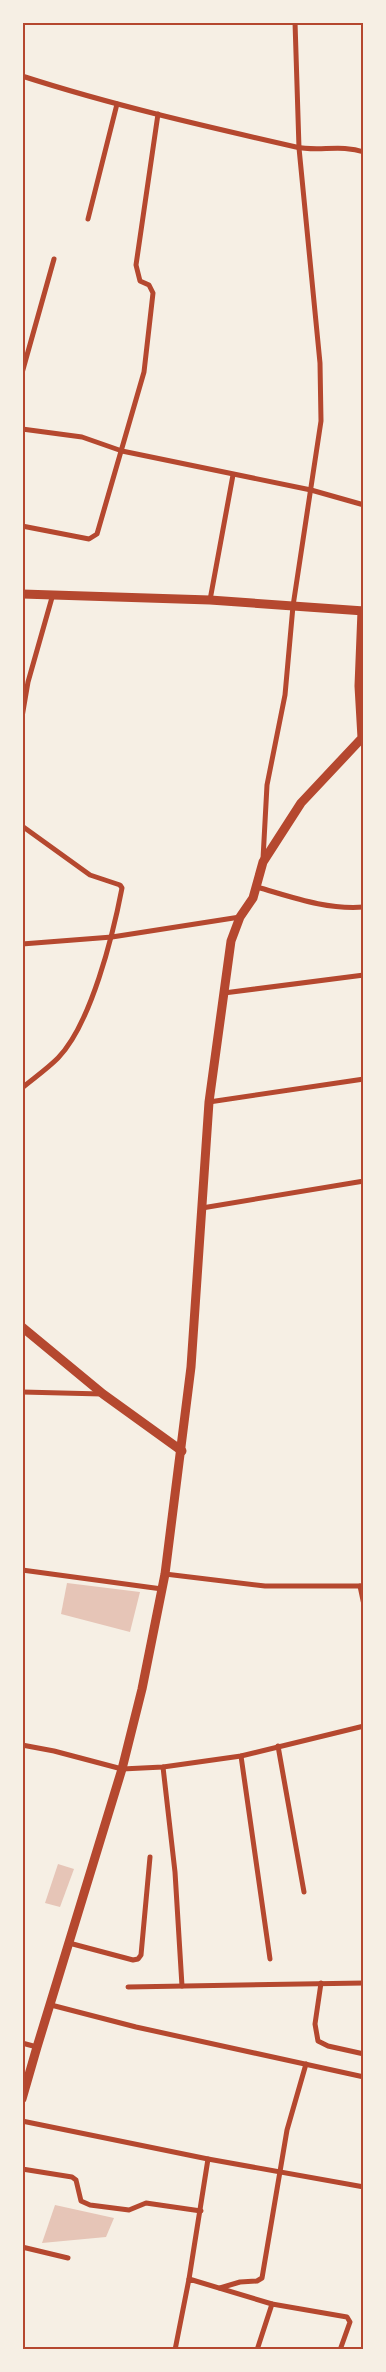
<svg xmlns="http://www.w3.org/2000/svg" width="386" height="2372" viewBox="0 0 386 2372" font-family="'DM Sans',sans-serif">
<rect width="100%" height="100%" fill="#f6efe4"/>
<g fill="#e6c5b7">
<path d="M67 1583 140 1592 130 1632 61 1614Z"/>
<path d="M58 1864 74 1869 60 1907 45 1903Z"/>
<path d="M55 2205 114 2218 106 2237 42 2243Z"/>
</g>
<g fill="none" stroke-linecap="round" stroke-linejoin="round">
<g stroke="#b5482f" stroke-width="5">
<path d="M22 76C112 105 204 126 296 147 318 152 341 144 364 152"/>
<path d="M88 219 117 104"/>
<path d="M22 373 54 259"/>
<path d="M22 429 82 437 122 451 311 490 364 505"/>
<path d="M22 526 89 539 97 534 144 372 153 293 149 285 140 281 136 265 158 114"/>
<path d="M210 600 233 475"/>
<path d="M22 717 28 682 53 594"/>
<path d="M22 826 90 875 120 885 122 888C113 935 91 1024 58 1058 47 1069 34 1078 22 1088"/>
<path d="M263 859 267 785 285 695 293 606 321 421 320 363 299 148 295 22"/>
<path d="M257 887C292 897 326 910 364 907"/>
<path d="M22 944 112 937 240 917"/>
<path d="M224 993 364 975"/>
<path d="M209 1102 364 1079"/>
<path d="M202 1208 364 1181"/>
<path d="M22 1392 102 1394"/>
<path d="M22 1570 162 1589"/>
<path d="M165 1574 265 1586H364"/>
<path d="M360 1586 364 1605"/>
<path d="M22 1745 54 1751 122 1769 163 1767 241 1756 364 1726"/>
<path d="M278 1746 304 1892"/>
<path d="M241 1756 270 1959"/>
<path d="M163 1767 175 1872 182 1986"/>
<path d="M69 1943 133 1960 138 1959 141 1955 150 1857"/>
<path d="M321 1983 315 2024 318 2041 328 2046 364 2054"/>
<path d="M128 1987 364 1983"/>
<path d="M51 2005 136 2027 364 2077"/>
<path d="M22 2043 37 2047"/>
<path d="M22 2121 208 2159 364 2187"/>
<path d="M22 2169 72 2177 76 2180 81 2201 90 2205 129 2210 146 2203 201 2211"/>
<path d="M22 2247 68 2258"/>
<path d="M189 2279 208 2159"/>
<path d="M220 2288 240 2282 257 2281 262 2278 287 2130 306 2064"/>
<path d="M175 2350 189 2279 272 2304 347 2317 350 2322 340 2350"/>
<path d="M257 2350 272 2304"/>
</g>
<g stroke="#b5482f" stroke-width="9">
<path d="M22 594 210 600 364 611"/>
<path d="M22 1327 103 1394 182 1451"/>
<path d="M22 2099 37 2047 122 1769 142 1689 165 1574 191 1367 209 1102 231 941 240 917 253 898 263 862 301 803 362 738 359 686 362 611"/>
</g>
</g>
<rect width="386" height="2372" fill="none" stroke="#f6efe4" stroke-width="48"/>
<rect x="24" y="24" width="338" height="2324" fill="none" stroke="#b5482f" stroke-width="2"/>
</svg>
